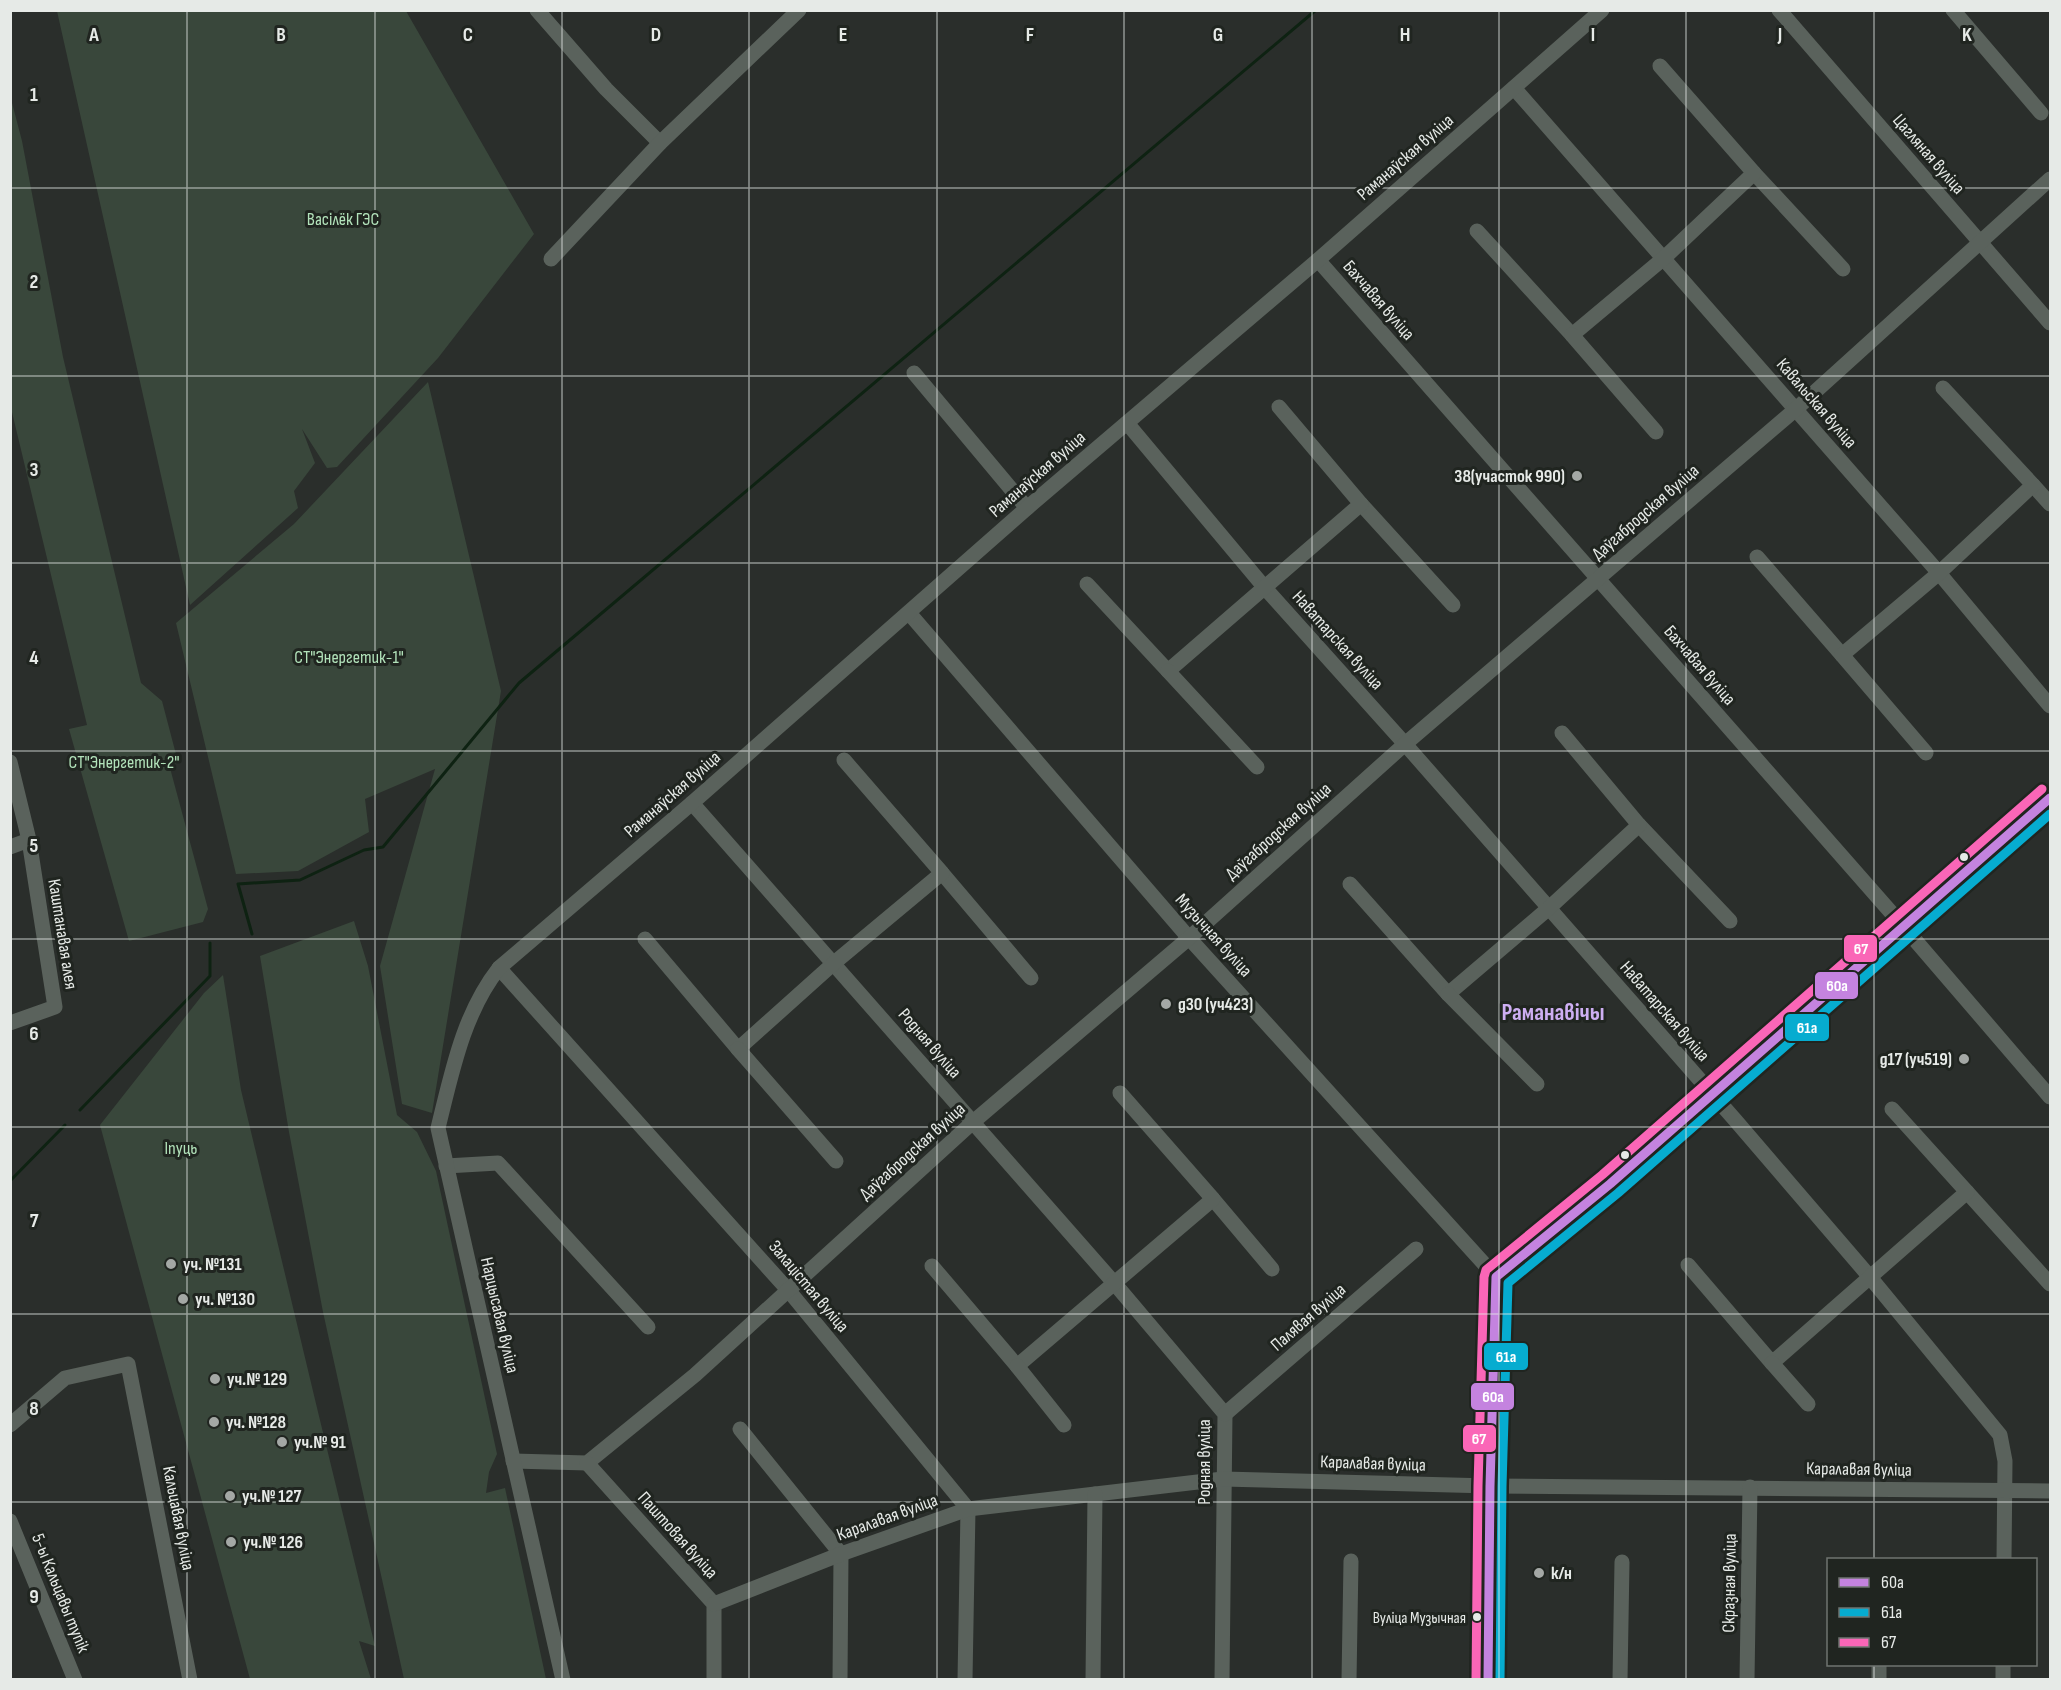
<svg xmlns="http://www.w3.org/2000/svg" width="2061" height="1690" viewBox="0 0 2061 1690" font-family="'Sofia Sans Condensed',sans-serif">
<rect width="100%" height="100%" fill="#2a2e2b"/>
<g fill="#39473b">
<path d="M57 11H406L534 234 438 358 337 467 327 468 302 429 315 463 294 491 298 508 190 605Z"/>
<path d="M11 99 22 141 63 357 141 683 162 701 178 762 170 768 208 909 203 922 129 941 69 729 87 725 11 408Z"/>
<path d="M428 382 501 691 432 1113 402 1104 380 966 435 769 365 799 369 832 298 871 236 874 176 623 294 524Z"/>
<path d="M354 921 368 966 397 1115 417 1132 436 1171 497 1454 489 1472 486 1493 505 1488 546 1679H404L323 1312 289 1132 260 956Z"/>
<path d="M223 975 241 1090 318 1412 375 1646 359 1641 371 1679H250L100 1125 204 993Z"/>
</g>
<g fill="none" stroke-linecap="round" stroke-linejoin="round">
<g stroke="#0e2212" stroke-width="3">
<path d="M252 934 238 884 300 880 364 850 383 847 519 683 1316 10"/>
<path d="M80 1110 210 976V943"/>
<path d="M10 1181 65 1125"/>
</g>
<g stroke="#5a625c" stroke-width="15">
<path d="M537 10 606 89 660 143"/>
<path d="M1779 10 2050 323"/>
<path d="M1953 10 2041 113"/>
<path d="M1514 88 1939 573 2050 706"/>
<path d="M1754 173 1843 269"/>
<path d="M1477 231 1572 335 1664 258 1754 173 1660 66"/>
<path d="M551 259 660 143 799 10"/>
<path d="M1318 260 1903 926 2050 1097"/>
<path d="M1572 335 1656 432"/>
<path d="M914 373 1027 508"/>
<path d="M1127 423 1265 588 1405 744 1736 1121 1869 1276 2000 1435 2005 1461 2004 1560"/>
<path d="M2033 485 2050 504"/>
<path d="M1361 504 1453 605"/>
<path d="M1757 557 1842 655 1939 573 2033 485 1943 388"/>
<path d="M1087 584 1168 671 1361 504 1279 407"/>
<path d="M909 613 1189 938 1496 1277"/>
<path d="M1842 655 1926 753"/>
<path d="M1168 671 1257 767"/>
<path d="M10 762 29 840 55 1007 10 1023"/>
<path d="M692 803 1115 1284 1225 1414 1222 1680"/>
<path d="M1639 825 1730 921"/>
<path d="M10 847 29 840"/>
<path d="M942 873 1031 978"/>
<path d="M1350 884 1448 994 1549 908 1639 825 1562 733"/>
<path d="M645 939 738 1049 834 963 942 873 844 760"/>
<path d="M499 968 789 1291 968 1509 965 1680"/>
<path d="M1448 994 1537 1084"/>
<path d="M738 1049 836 1161"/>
<path d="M446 1166 498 1163 648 1327"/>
<path d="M1967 1192 2050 1284"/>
<path d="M1213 1199 1272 1269"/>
<path d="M1688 1265 1772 1363 1967 1192 1892 1109"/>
<path d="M932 1266 1017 1366 1213 1199 1120 1093"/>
<path d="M1772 1363 1808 1404"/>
<path d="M1017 1366 1064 1425"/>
<path d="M1225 1414 1416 1249"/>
<path d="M10 1425 65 1378 128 1364 190 1680"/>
<path d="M740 1429 841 1554 840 1680"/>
<path d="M513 1461 587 1463 695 1375 973 1122 1189 938 1405 744 1796 409 2050 179"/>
<path d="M587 1463 714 1604V1680"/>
<path d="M10 1521 75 1680"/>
<path d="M714 1604 841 1554 968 1509 1223 1479 1490 1486 2050 1491"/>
<path d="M563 1680 438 1128C452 1072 463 1014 499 968L692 803 1027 508 1318 260 1602 10"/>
<path d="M1093 1680 1095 1494"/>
<path d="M1349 1680 1351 1561"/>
<path d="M1488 1680 1490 1486 1496 1277 1610 1184 2050 798"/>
<path d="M1620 1680 1622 1562"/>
<path d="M1747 1680 1750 1487"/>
<path d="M1879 1680V1664"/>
<path d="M2003 1680V1664"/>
</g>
<defs>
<path id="bus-1" d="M1488 1680 1490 1486 1496 1277 1610 1184 2050 798"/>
<path id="bus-2" d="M1500 1680 1502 1486 1508 1283 1618 1193 2050 814"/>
<path id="bus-3" d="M1476 1680 1478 1486 1484 1277 1486 1270 1602 1175 2042 789"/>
</defs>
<use href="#bus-1" stroke="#202520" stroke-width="14"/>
<use href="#bus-2" stroke="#202520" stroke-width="14"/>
<use href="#bus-3" stroke="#202520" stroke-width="14"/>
<use href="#bus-1" stroke="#c483df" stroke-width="9"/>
<use href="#bus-2" stroke="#06acd0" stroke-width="9"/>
<use href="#bus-3" stroke="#fa66b7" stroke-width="9"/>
</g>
<path fill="none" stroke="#e6eae7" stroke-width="1.5" stroke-opacity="0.55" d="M187 10V1680M375 10V1680M562 10V1680M749 10V1680M937 10V1680M1124 10V1680M1312 10V1680M1499 10V1680M1686 10V1680M1874 10V1560M10 188H2050M10 376H2050M10 563H2050M10 751H2050M10 939H2050M10 1127H2050M10 1314H2050M10 1502H2050M1874 1664V1680"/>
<g fill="#a4a8a5" stroke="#202520" stroke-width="2">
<circle cx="1577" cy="476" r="6"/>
<circle cx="1166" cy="1004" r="6"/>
<circle cx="1964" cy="1059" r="6"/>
<circle cx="171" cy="1264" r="6"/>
<circle cx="183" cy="1299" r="6"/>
<circle cx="215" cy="1379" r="6"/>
<circle cx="214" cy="1422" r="6"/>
<circle cx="282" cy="1442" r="6"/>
<circle cx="230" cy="1496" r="6"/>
<circle cx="231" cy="1542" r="6"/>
<circle cx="1539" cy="1573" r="6"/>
</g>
<g fill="#e6eae7" stroke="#202520" stroke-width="2">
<circle cx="1964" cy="857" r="5"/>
<circle cx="1625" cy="1155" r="5"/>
<circle cx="1477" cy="1617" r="5"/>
</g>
<g text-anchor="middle" stroke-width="6" stroke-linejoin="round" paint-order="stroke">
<g font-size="16" fill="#e6eae7" stroke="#202520" text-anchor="end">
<text x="1466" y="1623">Вуліца Музычная</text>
</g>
<g font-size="18" fill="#e6eae7" stroke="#202520">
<text transform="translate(1929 154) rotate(49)" y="6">Цагляная вуліца</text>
<text transform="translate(1405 157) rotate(-41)" y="6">Раманаўская вуліца</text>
<text transform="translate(1379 300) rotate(49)" y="6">Бахчавая вуліца</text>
<text transform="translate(1817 403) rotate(49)" y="6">Кавальская вуліца</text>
<text transform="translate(1037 474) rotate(-41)" y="6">Раманаўская вуліца</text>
<text transform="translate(1645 512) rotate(-41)" y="6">Даўгабродская вуліца</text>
<text transform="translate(1338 640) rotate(48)" y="6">Наватарская вуліца</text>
<text transform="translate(1700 665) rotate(49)" y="6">Бахчавая вуліца</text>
<text transform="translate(672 794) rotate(-41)" y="6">Раманаўская вуліца</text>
<text transform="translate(1278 831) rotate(-42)" y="6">Даўгабродская вуліца</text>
<text transform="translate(63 934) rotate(81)" y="6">Каштанавая алея</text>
<text transform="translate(1214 935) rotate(48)" y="6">Музычная вуліца</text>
<text transform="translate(1665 1011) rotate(49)" y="6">Наватарская вуліца</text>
<text transform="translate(930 1043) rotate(49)" y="6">Родная вуліца</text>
<text transform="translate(912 1151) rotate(-42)" y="6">Даўгабродская вуліца</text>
<text transform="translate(809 1286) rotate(50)" y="6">Залацістая вуліца</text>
<text transform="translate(500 1315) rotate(77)" y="6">Нарцысавая вуліца</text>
<text transform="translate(1308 1317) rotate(-41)" y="6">Палявая вуліца</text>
<text transform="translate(1204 1462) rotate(-90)" y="6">Родная вуліца</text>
<text transform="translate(1373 1463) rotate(2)" y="6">Каралавая вуліца</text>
<text transform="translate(1859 1469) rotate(1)" y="6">Каралавая вуліца</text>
<text transform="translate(887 1517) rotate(-20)" y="6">Каралавая вуліца</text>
<text transform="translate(179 1518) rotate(79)" y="6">Кальцавая вуліца</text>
<text transform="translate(678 1535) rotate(48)" y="6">Паштовая вуліца</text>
<text transform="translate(1729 1583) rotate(-89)" y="6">Скразная вуліца</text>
<text transform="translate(61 1593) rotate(68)" y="6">5-ы Кальцавы тупік</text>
</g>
<g font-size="18" fill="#b2e2ba" stroke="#202520">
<text x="343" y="225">Васілёк ГЭС</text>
<text x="349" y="663">СТ"Энергетик-1"</text>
<text x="124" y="768">СТ"Энергетик-2"</text>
<text x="181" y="1154">Іпуць</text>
</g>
<g font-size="18" font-weight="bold" fill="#e6eae7" stroke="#202520" text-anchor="start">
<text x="1565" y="482" text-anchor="end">38(участок 990)</text>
<text x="1178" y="1010">д30 (уч423)</text>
<text x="1952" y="1065" text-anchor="end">д17 (уч519)</text>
<text x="183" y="1270">уч. №131</text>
<text x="195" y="1305">уч. №130</text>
<text x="227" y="1385">уч.№ 129</text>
<text x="226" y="1428">уч. №128</text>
<text x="294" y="1448">уч.№ 91</text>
<text x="242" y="1502">уч.№ 127</text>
<text x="243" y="1548">уч.№ 126</text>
<text x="1551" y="1579">к/н</text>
</g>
<g font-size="24" font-weight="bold" fill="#cdaef2" stroke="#202520">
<text x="1553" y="1020">Раманавічы</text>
</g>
</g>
<g font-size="20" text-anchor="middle" font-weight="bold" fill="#e6eae7" stroke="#202520" stroke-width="6" stroke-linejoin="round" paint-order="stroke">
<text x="94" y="41">A</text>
<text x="281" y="41">B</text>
<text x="468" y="41">C</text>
<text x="656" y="41">D</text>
<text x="843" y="41">E</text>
<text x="1030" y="41">F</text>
<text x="1218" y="41">G</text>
<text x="1405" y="41">H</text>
<text x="1593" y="41">I</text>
<text x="1780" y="41">J</text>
<text x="1967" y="41">K</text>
<text x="34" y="101">1</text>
<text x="34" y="288">2</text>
<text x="34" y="476">3</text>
<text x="34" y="664">4</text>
<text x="34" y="852">5</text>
<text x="34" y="1040">6</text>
<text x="34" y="1227">7</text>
<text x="34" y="1415">8</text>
<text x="34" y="1603">9</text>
</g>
<g stroke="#202520" stroke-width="2">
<rect x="1843" y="934" width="35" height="29" rx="6" fill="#fa66b7"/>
<rect x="1814" y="971" width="45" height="29" rx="6" fill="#c483df"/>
<rect x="1784" y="1013" width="46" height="29" rx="6" fill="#06acd0"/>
<rect x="1483" y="1342" width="46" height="29" rx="6" fill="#06acd0"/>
<rect x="1470" y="1382" width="45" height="29" rx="6" fill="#c483df"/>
<rect x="1462" y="1424" width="35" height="29" rx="6" fill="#fa66b7"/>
</g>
<g font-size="16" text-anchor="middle" font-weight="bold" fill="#fff">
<text x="1861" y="954">67</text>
<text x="1837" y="991">60а</text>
<text x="1807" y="1033">61а</text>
<text x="1506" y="1362">61а</text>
<text x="1493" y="1402">60а</text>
<text x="1479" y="1444">67</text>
</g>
<rect width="2061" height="1690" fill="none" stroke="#e6eae7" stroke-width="24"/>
<rect x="1827" y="1558" width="210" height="108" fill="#202520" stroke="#6f7470" stroke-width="1.5"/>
<rect x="1839" y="1578" width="30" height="9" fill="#c483df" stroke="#6f7470" stroke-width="1.5"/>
<text x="1881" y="1588" font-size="18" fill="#e6eae7">60а</text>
<rect x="1839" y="1608" width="30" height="9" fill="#06acd0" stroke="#6f7470" stroke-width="1.5"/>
<text x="1881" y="1618" font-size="18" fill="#e6eae7">61а</text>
<rect x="1839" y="1638" width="30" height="9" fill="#fa66b7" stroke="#6f7470" stroke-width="1.5"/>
<text x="1881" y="1648" font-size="18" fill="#e6eae7">67</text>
</svg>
